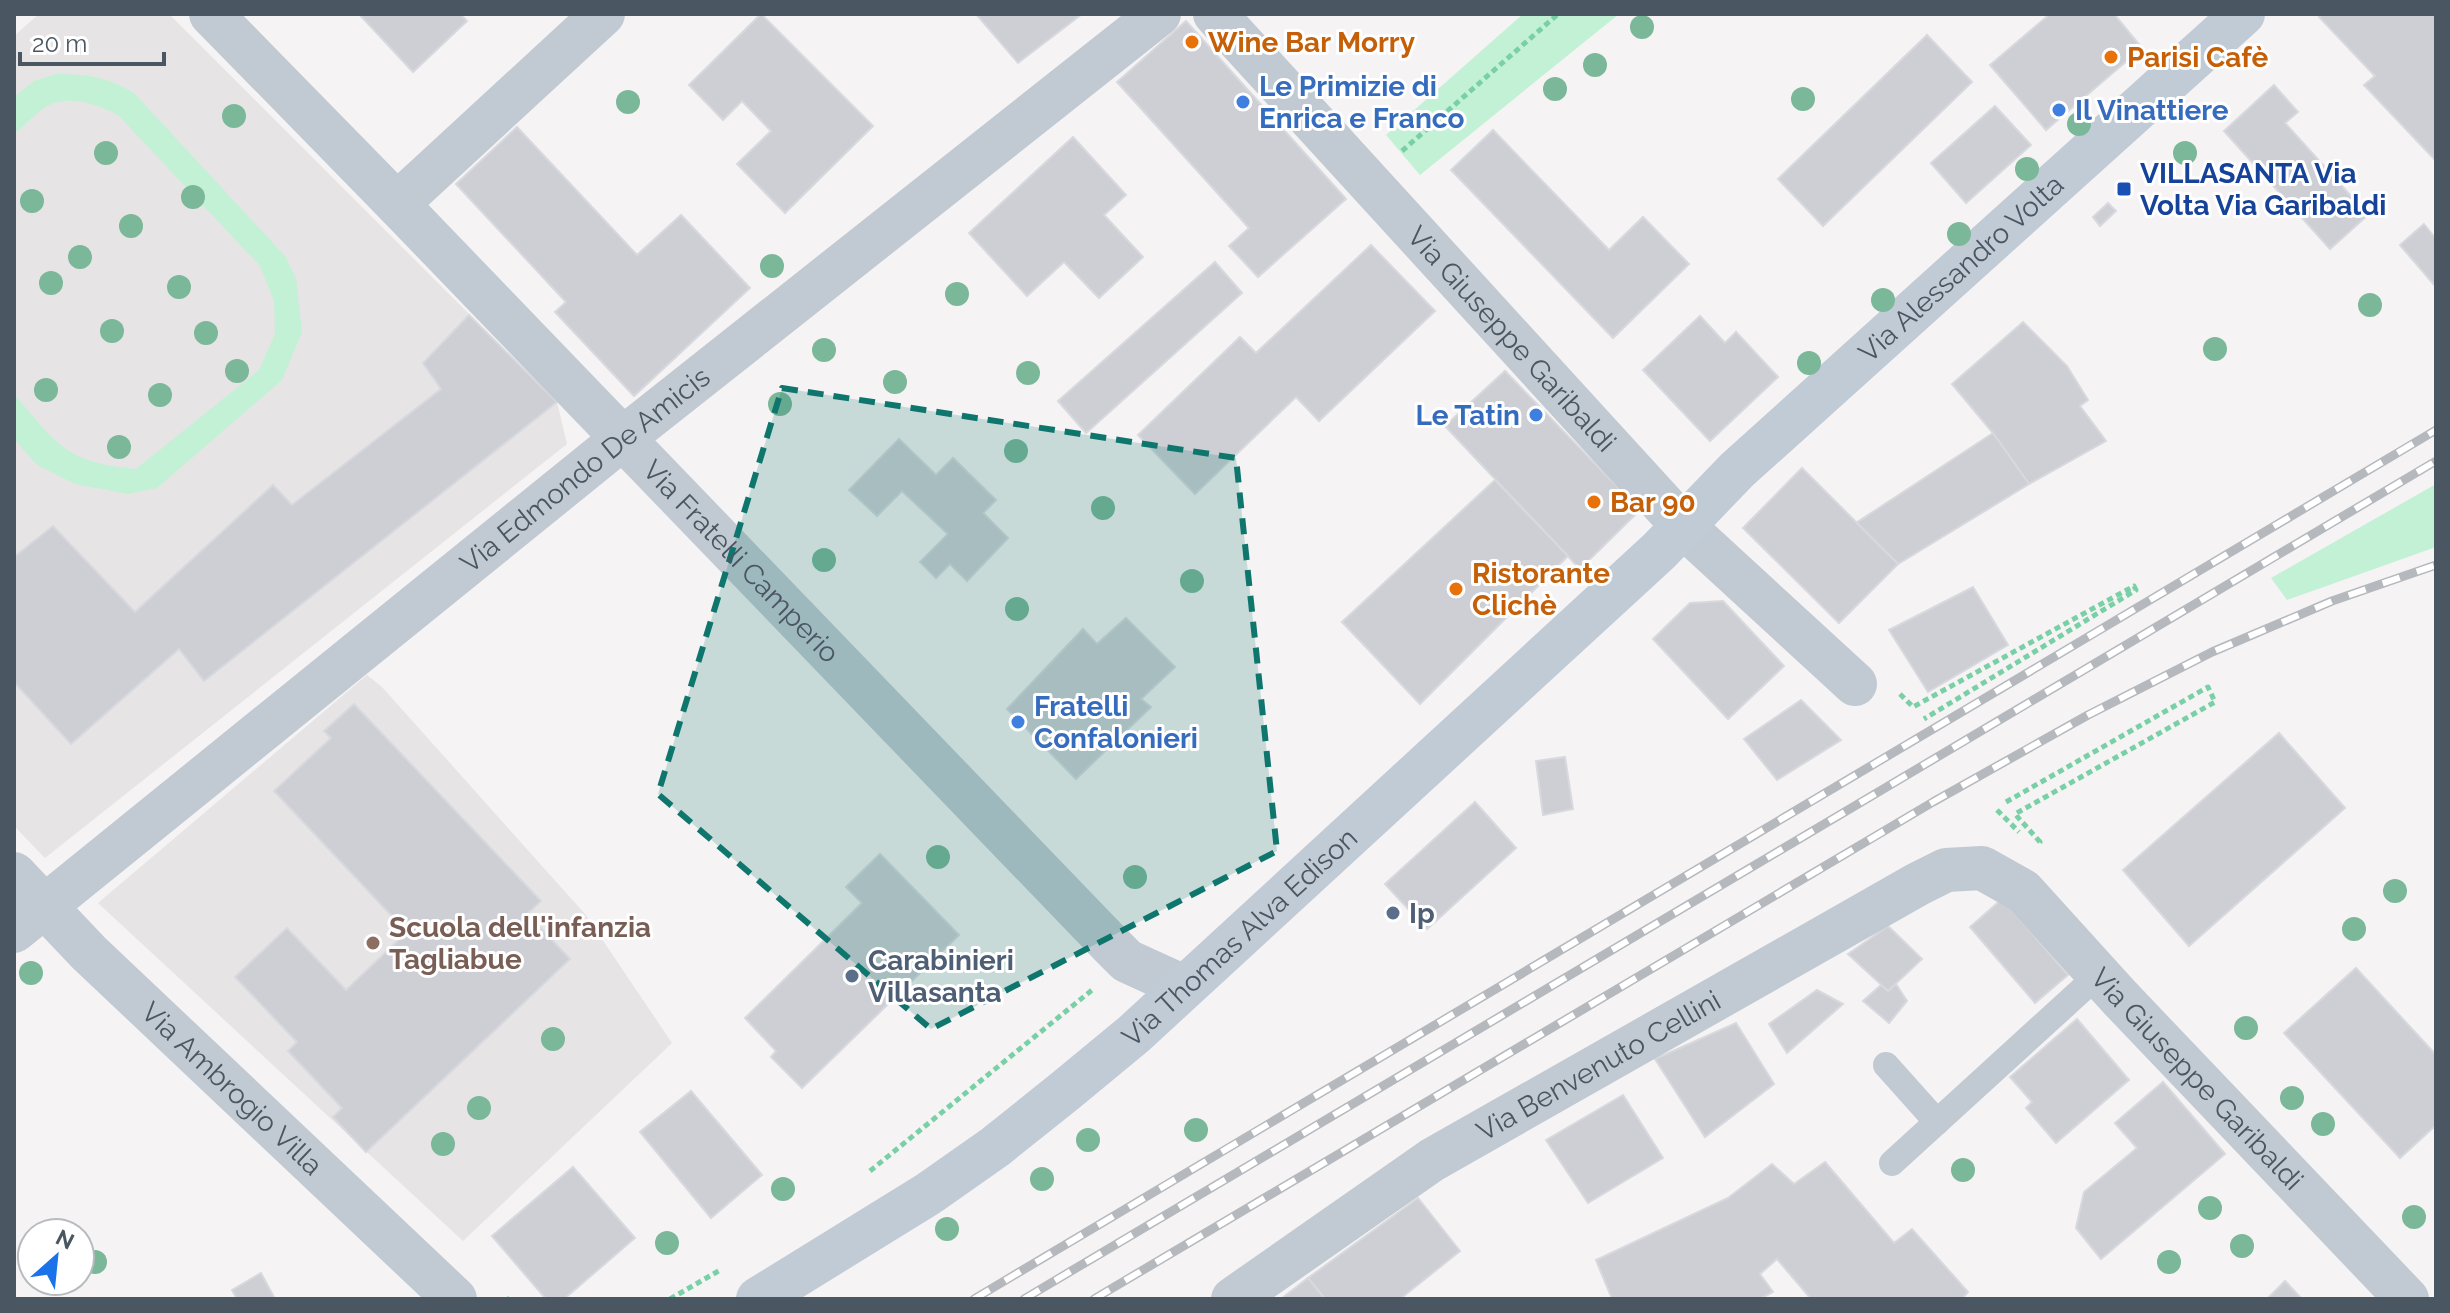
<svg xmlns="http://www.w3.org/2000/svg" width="2450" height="1313" viewBox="0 0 2450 1313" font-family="Raleway,sans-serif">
<rect width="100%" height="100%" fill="#f5f3f3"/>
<g fill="#e6e4e5">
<path d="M39 14H169L557 402 567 444 45 858 14 826V36Z"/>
<path d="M367 675 382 687 585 914 672 1043 463 1241 98 903Z"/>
</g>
<g fill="#c3f1d5">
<path d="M1523 14H1619L1420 175 1386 135Z"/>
<path d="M56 74C86 74 108 77 134 93L285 256 296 278 302 332 282 380 157 488 128 494 75 484 37 465 14 439V394C58 445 65 462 136 469L259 370 275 334 274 301 260 266 118 115C98 104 65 93 44 108 33 116 24 126 14 134V97L34 81Z"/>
<path d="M2436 484V547L2287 600 2271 578Z"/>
</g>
<g fill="#cdcfd5" stroke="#d7d9de" stroke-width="2">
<path d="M359 14H460L467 21 413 72Z"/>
<path d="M761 14 873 126 785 213 737 164 771 131 742 101 723 120 689 85Z"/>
<path d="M976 14H1082L1018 63Z"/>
<path d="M2050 14H2114L2142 48 2046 130 1990 65Z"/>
<path d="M2323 14H2436V161L2364 85 2375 76 2319 17Z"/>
<path d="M1186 21 1346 199 1258 277 1229 246 1249 228 1117 82Z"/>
<path d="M1927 35 1972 82 1823 226 1778 179Z"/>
<path d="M2274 85 2298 112 2285 123 2368 215 2330 249 2224 131Z"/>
<path d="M1995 106 2031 145 1966 203 1931 163Z"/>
<path d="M517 127 637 255 681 215 750 288 634 396 555 312 566 302 456 184Z"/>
<path d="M1493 130 1609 250 1643 217 1689 264 1613 338 1451 170Z"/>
<path d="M1073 137 1126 195 1104 215 1143 257 1099 298 1064 262 1027 296 969 233Z"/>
<path d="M2108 203 2116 211 2100 226 2093 217Z"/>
<path d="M2424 224 2436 239V287L2400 245Z"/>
<path d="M1371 245 1435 311 1319 421 1296 397 1195 494 1138 435 1240 337 1256 353Z"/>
<path d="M1215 262 1242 293 1086 433 1058 401Z"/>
<path d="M469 315 557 402 204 681 179 649 71 744 14 682V557L53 526 135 612 273 485 292 505 441 389 423 363Z"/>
<path d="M1700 316 1725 343 1736 332 1778 377 1710 441 1643 370Z"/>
<path d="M2023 322 2067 366 2088 400 2080 406 2106 441 2029 484 1993 433 1952 384Z"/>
<path d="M1505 371 1640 510 1580 569 1445 426Z"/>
<path d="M1993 433 2029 484 1898 564 1856 523Z"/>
<path d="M899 439 936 475 953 458 996 500 983 513 1008 538 967 581 950 564 936 578 920 562 948 534 902 491 877 516 849 490Z"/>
<path d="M1802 468 1898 564 1839 623 1743 528Z"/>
<path d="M1495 480 1568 556 1420 704 1342 622Z"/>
<path d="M1973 587 2008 645 1928 692 1889 630Z"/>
<path d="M1723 601 1784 666 1728 719 1653 639 1690 603Z"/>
<path d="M1126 618 1175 667 1141 699 1151 707 1076 779 1007 709 1083 629 1097 644Z"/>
<path d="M1801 700 1841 740 1777 780 1744 739Z"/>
<path d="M354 704 541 901 527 914 570 959 366 1152 333 1117 342 1108 288 1051 297 1042 235 977 287 928 346 990 407 932 274 791 331 738 324 731Z"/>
<path d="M2279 733 2345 808 2189 946 2123 870Z"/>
<path d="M1565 757 1573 809 1543 815 1536 761Z"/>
<path d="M1475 802 1516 848 1427 929 1385 884Z"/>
<path d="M880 854 959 935 802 1088 771 1057 776 1051 745 1018 862 903 846 887Z"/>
<path d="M2002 899 2068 975 2035 1003 1970 927Z"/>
<path d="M1888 926 1922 959 1888 991 1848 954Z"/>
<path d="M2356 968 2436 1055V1125L2400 1158 2284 1033Z"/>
<path d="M1896 984 1907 1001 1889 1023 1863 1001 1881 985 1888 991Z"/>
<path d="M1817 990 1843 1004 1787 1053 1769 1024Z"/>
<path d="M2077 1019 2129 1080 2056 1143 2026 1108 2032 1102 2010 1077Z"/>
<path d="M1736 1023 1774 1084 1705 1137 1655 1059Z"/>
<path d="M2163 1082 2225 1154 2101 1259 2076 1228 2084 1192 2137 1148 2115 1123Z"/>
<path d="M691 1091 762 1175 711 1218 640 1132Z"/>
<path d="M1623 1095 1663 1158 1588 1203 1546 1140Z"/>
<path d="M1825 1162 1894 1243 1912 1229 1968 1292 1962 1299H1811L1777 1259 1760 1274 1773 1292 1760 1299H1612L1596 1260 1728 1198 1772 1164 1794 1184Z"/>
<path d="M573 1167 635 1238 564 1299H546L492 1236Z"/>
<path d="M1418 1198 1460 1251 1400 1299H1325L1308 1278Z"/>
<path d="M261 1273 275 1299H237L232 1290Z"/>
<path d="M1308 1278 1325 1299H1281Z"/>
<path d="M2285 1281 2302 1299H2267Z"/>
</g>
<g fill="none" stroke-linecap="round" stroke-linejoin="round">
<g stroke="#7ad0a6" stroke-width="5" stroke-dasharray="6 4" stroke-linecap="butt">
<path d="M1402 151 1558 14"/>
<path d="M1900 694 1913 707 2134 586 2136 590 1924 719"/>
<path d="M2006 802 2208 687 2215 702 2015 814 2040 842 2037 845"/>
<path d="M1997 810 2019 832"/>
<path d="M870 1171 1092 990"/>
<path d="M507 1299H509"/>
<path d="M670 1299 722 1269"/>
</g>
<g stroke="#c1cad2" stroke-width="26">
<path d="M1886 1065 1937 1122"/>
<path d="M1892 1163 2098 975"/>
</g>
<g stroke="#c1cad2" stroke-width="44">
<path id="s1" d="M211 14 397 204 1112 946 1127 961 1184 987"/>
<path id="s2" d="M1215 14 1683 526 1855 684"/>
<path d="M397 204 603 14"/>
<path id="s3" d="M14 874 89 953 455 1299"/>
<path id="s4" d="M14 931 622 439 1159 14"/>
<path id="s5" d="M1233 1299 1432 1160 1918 884 1946 870 1982 868 2023 891 2120 998 2407 1299"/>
</g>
<path stroke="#c1cbd6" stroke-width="44" id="s6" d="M758 1299 928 1194 995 1147 1065 1091 1134 1034 1659 551 1737 470 2243 14"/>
<defs>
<g id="rail">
<path d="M974 1299 2436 430"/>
<path d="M1024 1299 2436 461"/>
<path d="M1094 1299 1933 802 2088 715 2212 652 2332 601 2436 565"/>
</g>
</defs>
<use href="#rail" stroke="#b5b8bd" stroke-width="9"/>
<use href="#rail" stroke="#fff" stroke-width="6" stroke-dasharray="18" stroke-linecap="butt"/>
</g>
<g fill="#7bb799">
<circle cx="1642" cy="27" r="12"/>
<circle cx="1595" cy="65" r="12"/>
<circle cx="1555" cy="89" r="12"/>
<circle cx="1803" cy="99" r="12"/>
<circle cx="628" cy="102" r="12"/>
<circle cx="234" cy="116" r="12"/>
<circle cx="2079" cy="124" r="12"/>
<circle cx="106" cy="153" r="12"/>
<circle cx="2185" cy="153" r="12"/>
<circle cx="2027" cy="169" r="12"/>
<circle cx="193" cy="197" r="12"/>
<circle cx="32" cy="201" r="12"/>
<circle cx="131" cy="226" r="12"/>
<circle cx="1959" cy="234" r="12"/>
<circle cx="80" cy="257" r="12"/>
<circle cx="772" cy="266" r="12"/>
<circle cx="51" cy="283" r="12"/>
<circle cx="179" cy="287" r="12"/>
<circle cx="957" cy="294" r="12"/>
<circle cx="1883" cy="300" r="12"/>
<circle cx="2370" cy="305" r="12"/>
<circle cx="112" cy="331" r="12"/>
<circle cx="206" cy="333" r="12"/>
<circle cx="2215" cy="349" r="12"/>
<circle cx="824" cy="350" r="12"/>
<circle cx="1809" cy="363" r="12"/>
<circle cx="237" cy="371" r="12"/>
<circle cx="1028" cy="373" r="12"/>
<circle cx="895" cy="382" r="12"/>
<circle cx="46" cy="390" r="12"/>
<circle cx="160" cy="395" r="12"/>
<circle cx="780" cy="404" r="12"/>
<circle cx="119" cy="447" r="12"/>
<circle cx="1016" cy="451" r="12"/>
<circle cx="1103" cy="508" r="12"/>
<circle cx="824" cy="560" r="12"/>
<circle cx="1192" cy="581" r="12"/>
<circle cx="1017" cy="609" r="12"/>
<circle cx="938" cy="857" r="12"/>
<circle cx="1135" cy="877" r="12"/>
<circle cx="2395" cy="891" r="12"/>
<circle cx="2354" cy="929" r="12"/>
<circle cx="31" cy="973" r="12"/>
<circle cx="2246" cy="1028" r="12"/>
<circle cx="553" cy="1039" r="12"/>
<circle cx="2292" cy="1098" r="12"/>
<circle cx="479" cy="1108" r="12"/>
<circle cx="2323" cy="1124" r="12"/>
<circle cx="1196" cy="1130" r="12"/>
<circle cx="1088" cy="1140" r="12"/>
<circle cx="443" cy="1144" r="12"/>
<circle cx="1963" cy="1170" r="12"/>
<circle cx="1042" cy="1179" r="12"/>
<circle cx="783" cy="1189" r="12"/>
<circle cx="2210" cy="1208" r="12"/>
<circle cx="2414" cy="1217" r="12"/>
<circle cx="947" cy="1229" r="12"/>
<circle cx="667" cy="1243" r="12"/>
<circle cx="2242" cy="1246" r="12"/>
<circle cx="95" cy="1262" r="12"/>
<circle cx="2169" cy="1262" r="12"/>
</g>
<path fill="#0f766e" fill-opacity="0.2" stroke="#0f766e" stroke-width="6" stroke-dasharray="16 10" stroke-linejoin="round" d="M782 388 1236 458 1277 851 931 1029 658 794Z"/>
<g fill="#e8710a" stroke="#fff" stroke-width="3">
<circle cx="1192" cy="42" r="8"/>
<circle cx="2111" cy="57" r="8"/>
<circle cx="1594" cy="502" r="8"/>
<circle cx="1456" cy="589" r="8"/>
</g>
<g fill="#3f7fe0" stroke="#fff" stroke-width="3">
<circle cx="1243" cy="102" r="8"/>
<circle cx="2059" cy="110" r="8"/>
<circle cx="1536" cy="415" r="8"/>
<circle cx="1018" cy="722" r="8"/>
</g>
<rect fill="#1a4fb4" stroke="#fff" stroke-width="3" x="2116" y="181" width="16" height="16" rx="4"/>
<g fill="#5c6f8a" stroke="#fff" stroke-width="3">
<circle cx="1393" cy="913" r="8"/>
<circle cx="852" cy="976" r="8"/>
</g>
<circle fill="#8d6e63" stroke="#fff" stroke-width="3" cx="373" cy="943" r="8"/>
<g text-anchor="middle" stroke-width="6" stroke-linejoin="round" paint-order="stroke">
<g font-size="28" font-weight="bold" fill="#c56008" stroke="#fff" text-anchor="start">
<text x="1208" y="52">Wine Bar Morry</text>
<text x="2127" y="67">Parisi Cafè</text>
<text x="1610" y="512">Bar 90</text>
<text x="1472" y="583">Ristorante<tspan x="1472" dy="32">Clichè</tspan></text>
</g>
<g font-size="28" font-weight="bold" fill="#366cbe" stroke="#fff" text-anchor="start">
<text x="1259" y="96">Le Primizie di<tspan x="1259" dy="32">Enrica e Franco</tspan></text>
<text x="2075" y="120">Il Vinattiere</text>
<text x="1520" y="425" text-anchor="end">Le Tatin</text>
<text x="1034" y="716">Fratelli<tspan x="1034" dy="32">Confalonieri</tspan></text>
</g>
<g font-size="28" font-weight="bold" fill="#164399" stroke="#fff" text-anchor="start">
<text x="2140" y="183">VILLASANTA Via<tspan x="2140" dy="32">Volta Via Garibaldi</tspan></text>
</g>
<g font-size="28" fill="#4a5661" stroke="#fff">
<text dy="10" stroke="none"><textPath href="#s6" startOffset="1588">Via Alessandro Volta</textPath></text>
<text dy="10" stroke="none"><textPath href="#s2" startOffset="440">Via Giuseppe Garibaldi</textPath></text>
<text dy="10" stroke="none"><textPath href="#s4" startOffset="734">Via Edmondo De Amicis</textPath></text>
<text dy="10" stroke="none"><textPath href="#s1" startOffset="762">Via Fratelli Camperio</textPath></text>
<text dy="10" stroke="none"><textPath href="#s6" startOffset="604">Via Thomas Alva Edison</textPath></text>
<text dy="10" stroke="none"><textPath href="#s5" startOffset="434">Via Benvenuto Cellini</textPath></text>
<text dy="10" stroke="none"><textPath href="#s5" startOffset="1172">Via Giuseppe Garibaldi</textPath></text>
<text dy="10" stroke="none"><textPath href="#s3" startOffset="306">Via Ambrogio Villa</textPath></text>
</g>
<g font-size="28" font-weight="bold" fill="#4e5e75" stroke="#fff" text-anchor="start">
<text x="1409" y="923">Ip</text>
<text x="868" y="970">Carabinieri<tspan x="868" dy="32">Villasanta</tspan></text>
</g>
<g font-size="28" font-weight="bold" fill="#785e54" stroke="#fff" text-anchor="start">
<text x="389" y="937">Scuola dell'infanzia<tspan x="389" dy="32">Tagliabue</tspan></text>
</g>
</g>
<rect width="2450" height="1313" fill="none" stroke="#4a5661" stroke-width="32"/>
<g transform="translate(56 1257) rotate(27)"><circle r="38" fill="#ffffff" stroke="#b7bbc0" stroke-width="2"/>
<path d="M0-6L14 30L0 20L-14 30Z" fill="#1a73e8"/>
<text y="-12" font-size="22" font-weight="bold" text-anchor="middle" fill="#4a5661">N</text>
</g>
<path d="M20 52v12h144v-12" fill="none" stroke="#4a5661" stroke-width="4"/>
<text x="32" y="52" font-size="24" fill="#4a5661" stroke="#ffffff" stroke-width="6" paint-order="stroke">20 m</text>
</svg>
